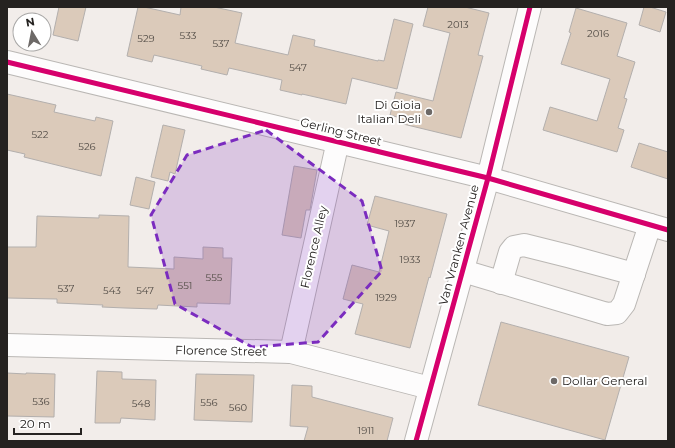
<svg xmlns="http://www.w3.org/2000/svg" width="675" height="448" viewBox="0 0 675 448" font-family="Montserrat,sans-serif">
<rect width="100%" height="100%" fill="#f2edea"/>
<g fill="#dbcaba" stroke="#b3afad">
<path d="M59 7H86L78 41 53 35Z"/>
<path d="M138 7H144L180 15 181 7H214L242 13 235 43 288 55 293 35 315 40 314 46 378 61V60L384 61 394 19 413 24 397 89 352 78 346 104 302 94V95L280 90 282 80 229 68 227 75 201 69 202 66 154 55 152 62 127 56Z"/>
<path d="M428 7H465L489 13 478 55 483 56 461 138 399 123 401 118 390 115 396 92 433 101 450 33 423 26Z"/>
<path d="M644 7H650L666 12 660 32 639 25Z"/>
<path d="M576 8 627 23 617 56 635 62 624 98 627 99 618 128 624 130 617 152 543 130 550 107 597 121 610 79 561 64 571 33 569 32Z"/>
<path d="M7 94 56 105 54 112 95 121 96 117 113 121 101 176 24 157 25 154 7 150Z"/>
<path d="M163 125 185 130 175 174 170 172 168 181 151 177Z"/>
<path d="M639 143 668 152V179L631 167Z"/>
<path d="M294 166 317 170 310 210H306L301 238 282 235Z"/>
<path d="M136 177 155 182 149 209 130 205Z"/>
<path d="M375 196 447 214 430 278 429 277 410 348 355 334 363 304 343 299 352 265 379 272 389 231 367 225Z"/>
<path d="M99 215 129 216 128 267 174 269V257L203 259V247L223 248V258H232L230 304 197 303V307L158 305 157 309 125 308 102 307 103 305 57 303V299L7 298V247H36L37 216 99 218Z"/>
<path d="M501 322 629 357 605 440 478 405Z"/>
<path d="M97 371 122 372V379L156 380 155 420 121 418 120 423H95Z"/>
<path d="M7 373 26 374V373L55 374 54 417 7 416Z"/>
<path d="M196 374 254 375 252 422 194 420Z"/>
<path d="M292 385 312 386V397L393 418 387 441H304L308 427 290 426Z"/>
</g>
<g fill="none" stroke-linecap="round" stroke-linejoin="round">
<defs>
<g id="minor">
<path d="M7 62 488 178 668 230"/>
<path d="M463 271 607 314 617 313 624 304 650 225"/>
<path d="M501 283 510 252 514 247 524 245 568 256 634 274"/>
<path d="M7 345 291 352 430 388"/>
<path d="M291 352 338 141"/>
<path d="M416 441 488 178 530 7"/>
</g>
</defs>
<use href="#minor" stroke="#bab7b4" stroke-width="24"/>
<use href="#minor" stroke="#fdfcfc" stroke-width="22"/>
<defs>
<g id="cycleway">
<path d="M7 62 488 178 668 230"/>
<path d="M416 441 488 178 530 7"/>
</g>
</defs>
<use href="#cycleway" stroke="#fff" stroke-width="8"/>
<use href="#cycleway" stroke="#d6006c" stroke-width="5"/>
</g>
<path fill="#7b2cbf" fill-opacity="0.2" stroke="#7b2cbf" stroke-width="3" stroke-dasharray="8 5" stroke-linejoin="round" d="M266 130 362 201 382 271 318 342 252 347 175 304 151 215 187 155Z"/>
<g fill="#6d6967" stroke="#fff" stroke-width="1.5">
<circle cx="429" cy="112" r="4"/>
<circle cx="554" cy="381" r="4"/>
</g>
<g text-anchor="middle" stroke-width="4" stroke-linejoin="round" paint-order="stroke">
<g font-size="10" fill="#524c46">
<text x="458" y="28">2013</text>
<text x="598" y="37">2016</text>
<text x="188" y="39">533</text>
<text x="146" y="42">529</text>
<text x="221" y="47">537</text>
<text x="298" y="71">547</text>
<text x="40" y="138">522</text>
<text x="87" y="150">526</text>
<text x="405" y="227">1937</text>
<text x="410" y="263">1933</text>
<text x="214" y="281">555</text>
<text x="185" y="289">551</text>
<text x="66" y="292">537</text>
<text x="112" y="294">543</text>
<text x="145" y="294">547</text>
<text x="386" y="301">1929</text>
<text x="41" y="405">536</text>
<text x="209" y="406">556</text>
<text x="141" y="407">548</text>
<text x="238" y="411">560</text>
<text x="366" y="434">1911</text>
</g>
<g font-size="12" fill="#252220" stroke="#fff" text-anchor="end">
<text x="421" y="109">Di Gioia<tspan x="421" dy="14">Italian Deli</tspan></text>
<text x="562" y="385" text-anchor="start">Dollar General</text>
</g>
<g font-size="12" fill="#252220" stroke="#fff">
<text transform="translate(341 132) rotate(14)" y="4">Gerling Street</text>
<text transform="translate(459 245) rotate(-75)" y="4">Van Vranken Avenue</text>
<text transform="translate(314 247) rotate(-77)" y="4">Florence Alley</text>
<text transform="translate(221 351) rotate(1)" y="4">Florence Street</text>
</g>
</g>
<rect width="675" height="448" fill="none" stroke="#252220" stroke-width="16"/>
<g transform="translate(32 32) rotate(350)"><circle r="19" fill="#ffffff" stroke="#a8a7a6"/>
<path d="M0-3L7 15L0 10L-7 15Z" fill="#6d6967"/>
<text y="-6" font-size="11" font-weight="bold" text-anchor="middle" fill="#252220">N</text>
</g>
<path d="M14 428v6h67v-6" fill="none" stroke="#252220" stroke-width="2"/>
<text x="20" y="428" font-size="12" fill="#252220" stroke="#ffffff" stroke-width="3" paint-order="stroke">20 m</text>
</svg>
